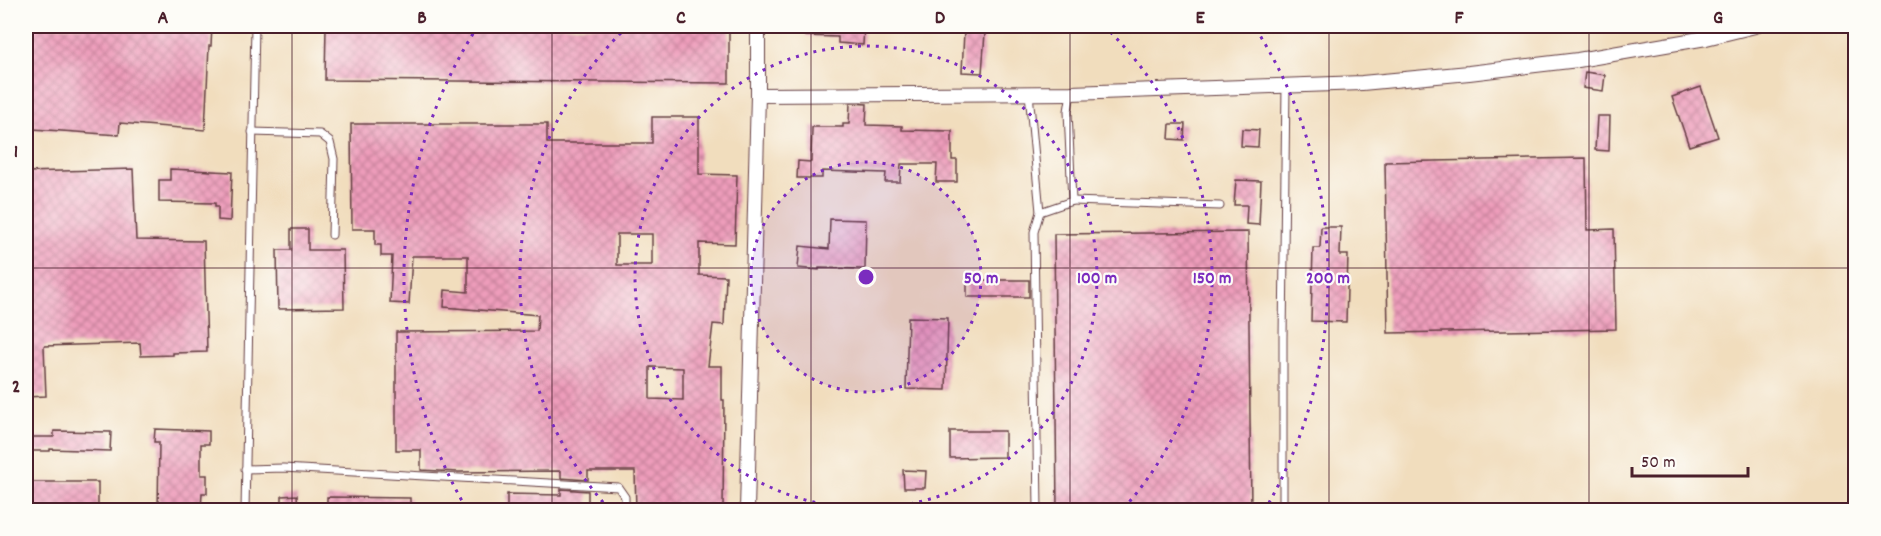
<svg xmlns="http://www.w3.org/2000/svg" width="1881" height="536" viewBox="0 0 1881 536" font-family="Dekko,sans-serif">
<defs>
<pattern id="building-cross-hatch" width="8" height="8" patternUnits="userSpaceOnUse" patternTransform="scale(1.5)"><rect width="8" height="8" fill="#ee9dbb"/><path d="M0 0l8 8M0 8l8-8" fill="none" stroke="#c37f98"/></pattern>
</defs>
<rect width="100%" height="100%" fill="#fdfcf7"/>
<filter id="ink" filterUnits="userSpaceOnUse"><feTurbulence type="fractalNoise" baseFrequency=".0167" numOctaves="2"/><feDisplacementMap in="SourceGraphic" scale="12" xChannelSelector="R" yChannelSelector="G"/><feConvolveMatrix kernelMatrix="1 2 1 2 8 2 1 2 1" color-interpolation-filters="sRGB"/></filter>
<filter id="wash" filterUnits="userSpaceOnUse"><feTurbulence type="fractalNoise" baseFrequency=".008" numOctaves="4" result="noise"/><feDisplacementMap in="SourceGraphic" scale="24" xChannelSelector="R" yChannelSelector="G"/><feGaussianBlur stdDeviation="1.35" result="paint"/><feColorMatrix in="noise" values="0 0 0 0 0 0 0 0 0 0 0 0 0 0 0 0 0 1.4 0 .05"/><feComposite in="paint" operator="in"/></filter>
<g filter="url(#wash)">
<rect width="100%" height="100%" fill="#f1ddbd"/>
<g id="blocks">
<g fill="url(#building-cross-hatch)" fill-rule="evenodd">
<path d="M26 26H212L211 46H209L205 130 120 123 119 135 33 129 34 118 26 117Z"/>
<path d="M326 26H729V83L325 80Z"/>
<path d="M806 26 864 27 863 45 838 43V37L806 36Z"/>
<path d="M964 32 985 33 982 73 962 72Z"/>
<path d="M1585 72 1605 75 1603 91 1583 88Z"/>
<path d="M1701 87 1718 137 1689 146 1672 97Z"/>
<path d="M850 103 867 104 866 125 902 126V130L952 131V160H957V182H936L937 164H901L900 182H885L886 173 822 171V178H797L798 161 811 162 812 127H843V124H849Z"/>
<path d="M1597 116H1610L1609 151 1595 150Z"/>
<path d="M652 117H699V174L737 175 735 244 699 243V275L726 276 724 325 713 324 708 366H722V400H724L723 510H636L635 471H588V480L561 478V471L458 472 421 470V450H396V332L537 331 538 315 444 307 445 290 468 292V256H412L409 304 390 303 392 256H381V245H375V229H352L351 124H547V143H652ZM617 234H652V265H617ZM650 367 683 368V400L650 399Z"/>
<path d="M1170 124H1185L1184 140 1169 139Z"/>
<path d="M1242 129 1259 130 1258 147 1241 146Z"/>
<path d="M1586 158 1587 230 1614 229 1616 329 1388 333 1385 162Z"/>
<path d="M133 169 136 240 204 241 207 352 173 353V355L141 356 140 343 44 346 46 396 26 397V172Z"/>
<path d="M170 169 232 172 230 221 218 220V206H215V203L159 202V180H170Z"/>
<path d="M1236 180 1261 181 1259 225 1246 224 1247 205H1234Z"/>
<path d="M830 219 866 220 865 269 819 268V270L798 268 800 246 829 249Z"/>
<path d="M1321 227H1341L1340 255H1348L1346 322 1311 321 1313 248H1320Z"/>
<path d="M291 229H308V250H343L344 308 278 309 277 250H291Z"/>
<path d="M1248 232 1251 510H1057L1054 234Z"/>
<rect x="967" y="280" width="62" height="17"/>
<path d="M908 317 948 318 946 390 906 389Z"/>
<path d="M155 429 209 431V444H201V475H207V493H202L201 510H158L159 442H154Z"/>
<path d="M54 431 111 432 110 451 50 449V451H31V437H54Z"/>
<path d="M950 431H1005V457L950 458Z"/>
<path d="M903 470 926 471 925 488H904Z"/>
<rect x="26" y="482" width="72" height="28"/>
<path d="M561 489 588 491V510H507V494L561 495Z"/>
<path d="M297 495 298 510H282V496Z"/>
<path d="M327 497 410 498V510H327Z"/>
</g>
</g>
</g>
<g filter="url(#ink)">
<use href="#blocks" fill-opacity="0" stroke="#633c41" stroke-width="1.5"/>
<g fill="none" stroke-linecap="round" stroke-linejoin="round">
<defs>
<g id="service">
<path d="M1029 93 1040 212"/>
<path d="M252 132 320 134 330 142 334 159 332 235"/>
<path d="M1072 201 1220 206"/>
<path d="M245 469 283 468 618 487 625 497V510"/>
<path d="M245 510 255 26"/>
<path d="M1038 510 1034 232 1040 212 1072 201 1068 111 1071 93"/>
<path d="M1283 510V338L1286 85"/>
<path d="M1844 510 1856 506"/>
</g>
<g id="minor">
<path d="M758 95 1071 93 1362 83 1469 73 1578 60 1706 38 1755 26"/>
<path d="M747 510 758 95V26"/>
</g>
</defs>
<use href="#service" stroke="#633c41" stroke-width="9"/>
<use href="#minor" stroke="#633c41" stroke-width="16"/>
<use href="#service" stroke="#fff" stroke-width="7"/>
<use href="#minor" stroke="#fff" stroke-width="14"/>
</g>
</g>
<path fill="none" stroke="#4a1f2b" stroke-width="1.5" stroke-opacity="0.55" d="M292 26V510M552 26V510M811 26V510M1070 26V510M1329 26V510M1589 26V510M26 268H1856"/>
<circle cx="866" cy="277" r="115" fill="#7b2cbf" fill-opacity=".12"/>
<g fill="none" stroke="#7b2cbf" stroke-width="3" stroke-dasharray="3 6">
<circle cx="866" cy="277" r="115"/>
<circle cx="866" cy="277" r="231"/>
<path d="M609 509A346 346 0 0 1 628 26M1104 26A346 346 0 0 1 1123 509"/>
<path d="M466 508A462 462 0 0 1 476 29M1256 29A462 462 0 0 1 1266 508"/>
</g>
<circle cx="866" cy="277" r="9" fill="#7b2cbf" stroke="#fdfcf7" stroke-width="3"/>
<g font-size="18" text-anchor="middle" font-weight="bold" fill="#7b2cbf" stroke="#fdfcf7" stroke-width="4.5" stroke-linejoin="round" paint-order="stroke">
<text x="981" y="283">50 m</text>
<text x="1097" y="283">100 m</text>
<text x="1212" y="283">150 m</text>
<text x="1328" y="283">200 m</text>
</g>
<rect width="1881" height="536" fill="none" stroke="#fdfcf7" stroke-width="66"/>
<path d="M1632 467v9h116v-9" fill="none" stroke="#4a1f2b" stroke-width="3"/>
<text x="1641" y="467" font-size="18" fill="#4a1f2b" stroke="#fdfcf7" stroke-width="4.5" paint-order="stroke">50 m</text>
<rect x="33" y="33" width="1815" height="470" fill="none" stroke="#4a1f2b" stroke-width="2"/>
<g font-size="20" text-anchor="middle" font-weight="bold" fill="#4a1f2b">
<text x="163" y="23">A</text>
<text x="422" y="23">B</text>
<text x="681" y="23">C</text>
<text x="940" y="23">D</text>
<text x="1200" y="23">E</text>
<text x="1459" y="23">F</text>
<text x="1718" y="23">G</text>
<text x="16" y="157">1</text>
<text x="16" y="392">2</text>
</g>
</svg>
